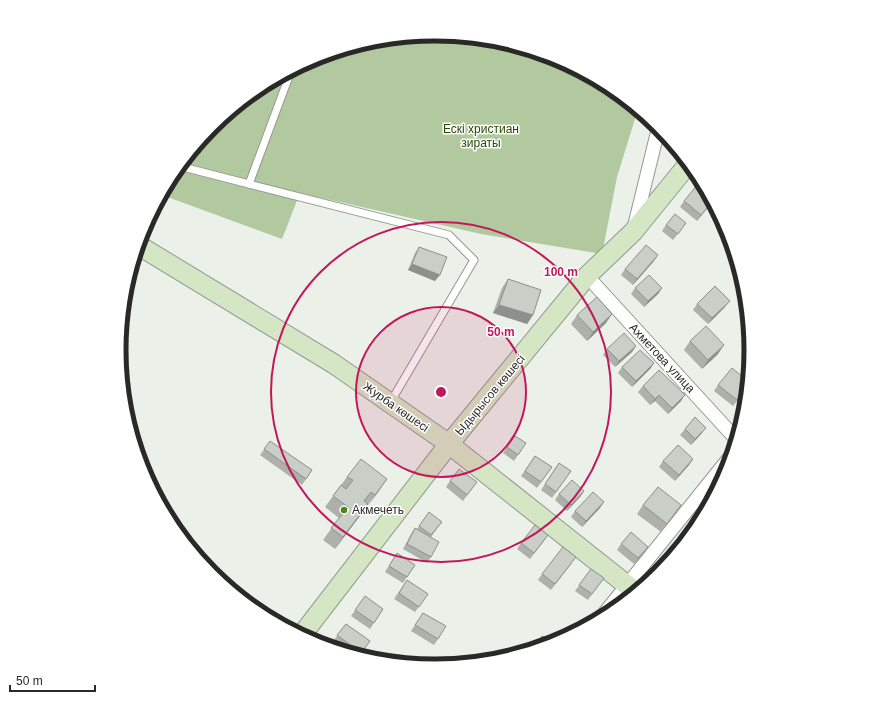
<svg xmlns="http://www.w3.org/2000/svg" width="871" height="701" viewBox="0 0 871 701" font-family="Arial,sans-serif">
<rect width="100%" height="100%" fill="#ebf0e8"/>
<path fill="#b2c9a0" d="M436 34 497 40 557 58 612 87 638 109 617 177 602 254 481 234 300 193 282 239 162 195 172 174 212 127 260 87 315 58 374 40Z"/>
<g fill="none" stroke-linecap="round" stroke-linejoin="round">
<defs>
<g id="lane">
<path d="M291 71 249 184 449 235 474 260 390 403"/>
<path d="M179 166 249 184"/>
</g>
<g id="street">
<path d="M634 228 659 126"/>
<path d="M587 276 737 440"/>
<path d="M599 620 734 452"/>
</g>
<g id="secondary">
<path d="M138 245 334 364 390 403 449 444 637 593"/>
<path d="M301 636 449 444 587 276 633 232 689 163"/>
</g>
</defs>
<use href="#lane" stroke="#939890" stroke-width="9"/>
<use href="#street" stroke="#939890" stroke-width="15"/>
<use href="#secondary" stroke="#939890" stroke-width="21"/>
<use href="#lane" stroke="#fff" stroke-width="7"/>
<use href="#street" stroke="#fff" stroke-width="13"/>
<use href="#secondary" stroke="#d5e6c4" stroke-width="19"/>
</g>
<g fill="#adb1aa">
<path d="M684 201H713L697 221 680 207Z"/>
<path d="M666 225 682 229 673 240 662 231Z"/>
<path d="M419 247 435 281 408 270 415 253Z"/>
<path d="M654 261 633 285 621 275 625 269Z"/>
<path d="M508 279 533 315 527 324 493 313 502 288Z"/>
<path d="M635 288H662L658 294 644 307 631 294Z"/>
<path d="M697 304 725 307 708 324 693 310Z"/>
<path d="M577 315 606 323 587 341 571 324Z"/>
<path d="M690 341 718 354 702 369 684 350Z"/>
<path d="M636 346 632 352 615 367 603 355 607 349Z"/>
<path d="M654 363 650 369 632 387 618 373 622 367Z"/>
<path d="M718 385 749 386 733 406 714 391Z"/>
<path d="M643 386 681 401 668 414 655 401 650 405 638 392Z"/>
<path d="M685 429 702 433 691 445 680 435Z"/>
<path d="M515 436 526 443 514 461 503 453Z"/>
<path d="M270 441 312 470 302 485 260 455Z"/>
<path d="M535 456 552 467 537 488 521 476Z"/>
<path d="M693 459 689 465 675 481 659 467 663 461Z"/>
<path d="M559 463 571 471 552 498 541 490Z"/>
<path d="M347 477 387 479 335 549 323 540 339 518 325 507Z"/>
<path d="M450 481 477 482 463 501 446 487Z"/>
<path d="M584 491 580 497 567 511 555 500 559 494Z"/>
<path d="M643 505H681L661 532 637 514Z"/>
<path d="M600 508 582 527 571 517 575 511Z"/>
<path d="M429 512 442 522 431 537V557L427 563 403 549 411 534 415 528 417 529Z"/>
<path d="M544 541 530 559 517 549 521 543Z"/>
<path d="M621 544 644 552 634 564 617 550Z"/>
<path d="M397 553 415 565 403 583 385 572Z"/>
<path d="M572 563 551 590 538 580 542 574Z"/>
<path d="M591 569 604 578 588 600 575 591Z"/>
<path d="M407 580 428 594 415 612 394 599Z"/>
<path d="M365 596 383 609 370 629 351 616Z"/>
<path d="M423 613 438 639 434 645 411 631Z"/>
<path d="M346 624 370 641 359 656 331 648 335 643 333 641Z"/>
</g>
<g fill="#8d908b">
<path d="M713 201 697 221 701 215Z"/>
<path d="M658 255 654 261 633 285 637 279Z"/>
<path d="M412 264 440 275 435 281 408 270Z"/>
<path d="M662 288 658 294 644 307 648 301Z"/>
<path d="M730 301 725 307 708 324 712 318Z"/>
<path d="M499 305 533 315 527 324 493 313Z"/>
<path d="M612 314 606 323 587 341 593 332Z"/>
<path d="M724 345 718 354 702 369 708 360Z"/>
<path d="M636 346 632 352 615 367 619 361Z"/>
<path d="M654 363 650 369 632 387 636 381Z"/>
<path d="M659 395 655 401 650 405 655 399Z"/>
<path d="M685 395 681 401 668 414 672 408Z"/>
<path d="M706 428 702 433 691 445 695 439Z"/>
<path d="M693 459 689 465 675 481 679 475Z"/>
<path d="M387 479 379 491 367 507 375 495Z"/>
<path d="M584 491 580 497 567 511 571 505Z"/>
<path d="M604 502 600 508 582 527 586 521Z"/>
<path d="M368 504 360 516 335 549 343 537Z"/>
<path d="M681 505 675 514 661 532 667 524Z"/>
<path d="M648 547 644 552 634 564 638 558Z"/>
</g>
<g fill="#c9cec6" stroke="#8d908b">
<path d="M698 184 708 192 713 201 701 215 684 201Z"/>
<path d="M675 214 686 223 678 234 666 225Z"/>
<path d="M646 245 658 255 637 279 625 269Z"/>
<path d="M419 247 447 257 440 275 412 264Z"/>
<path d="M649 275 662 288 648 301 635 288Z"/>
<path d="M508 279 541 290 533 315 499 305Z"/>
<path d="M715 286 730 301 712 318 697 304Z"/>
<path d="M597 297 612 314 593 332 577 315Z"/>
<path d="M706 326 724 345 708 360 690 341Z"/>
<path d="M624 333 636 346 619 361 607 349Z"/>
<path d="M640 350 654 363 636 381 622 367Z"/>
<path d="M732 368 749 382V385L737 400 718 385Z"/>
<path d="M659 370 685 395 672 408 659 395 655 399 643 386Z"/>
<path d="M695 417 706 428 695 439 685 429Z"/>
<path d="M515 436 526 443 518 455 507 447Z"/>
<path d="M270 441 312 470 306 479 264 449Z"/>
<path d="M678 445 693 459 679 475 663 461Z"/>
<path d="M535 456 552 467 541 482 525 471Z"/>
<path d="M361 459 387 479 375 495 371 492 364 501 368 504 343 537 331 528 348 507 333 496 341 485 346 489 353 480 347 477Z"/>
<path d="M559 463 571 471 556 492 545 484Z"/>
<path d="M459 469 477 482 467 495 450 481Z"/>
<path d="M572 480 584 491 571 505 559 494Z"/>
<path d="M658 487 681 505 667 524 643 505Z"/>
<path d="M593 492 604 502 586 521 575 511Z"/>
<path d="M429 512 442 522 431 535 419 526Z"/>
<path d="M535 525 548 535 534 553 521 543Z"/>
<path d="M415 528 439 542 431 557 407 544Z"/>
<path d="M631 532 648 547 638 558 621 544Z"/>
<path d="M563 547 576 557 555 584 542 574Z"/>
<path d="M397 553 415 565 407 577 389 566Z"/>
<path d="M591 569 604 578 592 594 579 585Z"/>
<path d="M407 580 428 594 419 607 399 593Z"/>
<path d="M365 596 383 609 374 623 355 610Z"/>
<path d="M423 613 446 626 438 639 415 625Z"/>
<path d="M346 624 370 641 361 653 337 635Z"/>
<path d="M542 636 553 644 530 651Z"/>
<path d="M336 641 354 654 353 655 331 648Z"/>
</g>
<circle cx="441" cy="392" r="85" fill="#c2185b" fill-opacity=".12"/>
<g fill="none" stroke="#c2185b" stroke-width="2">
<circle cx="441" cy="392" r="85"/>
<circle cx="441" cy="392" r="170"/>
</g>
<circle fill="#518317" stroke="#fff" stroke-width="1.5" cx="344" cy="510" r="4"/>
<g text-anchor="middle" stroke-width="3" stroke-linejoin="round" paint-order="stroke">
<g font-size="12" fill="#2a4707" stroke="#fff">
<text x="481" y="133">Ескі христиан<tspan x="481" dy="14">зираты</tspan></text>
</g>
<g font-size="12" fill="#292a27" stroke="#fff">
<text transform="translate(662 358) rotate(47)" y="4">Ахметова улица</text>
<text transform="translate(490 395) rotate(-50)" y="4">Ыдырысов көшесі</text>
<text transform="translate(396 407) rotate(35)" y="4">Журба көшесі</text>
</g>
<g font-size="12" fill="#292a27" stroke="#fff" text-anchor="start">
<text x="352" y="514">Акмечеть</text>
</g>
</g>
<path d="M0 0H871V701H0ZM126 350a309 309 0 1 1 618 0a309 309 0 1 1-618 0Z" fill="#fff" fill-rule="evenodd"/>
<path fill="none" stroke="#292a27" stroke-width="5" d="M126 350a309 309 0 1 1 618 0a309 309 0 1 1-618 0Z"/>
<circle cx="441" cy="392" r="6" fill="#c2185b" stroke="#fff" stroke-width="2"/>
<g font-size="12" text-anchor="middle" font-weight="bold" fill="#c2185b" stroke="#fff" stroke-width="3" stroke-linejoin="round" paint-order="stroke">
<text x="561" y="276">100 m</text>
<text x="501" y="336">50 m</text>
</g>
<path d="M10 685v6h85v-6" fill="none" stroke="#292a27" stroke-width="2"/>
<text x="16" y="685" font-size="12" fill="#292a27" stroke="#ffffff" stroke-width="3" paint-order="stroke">50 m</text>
</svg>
